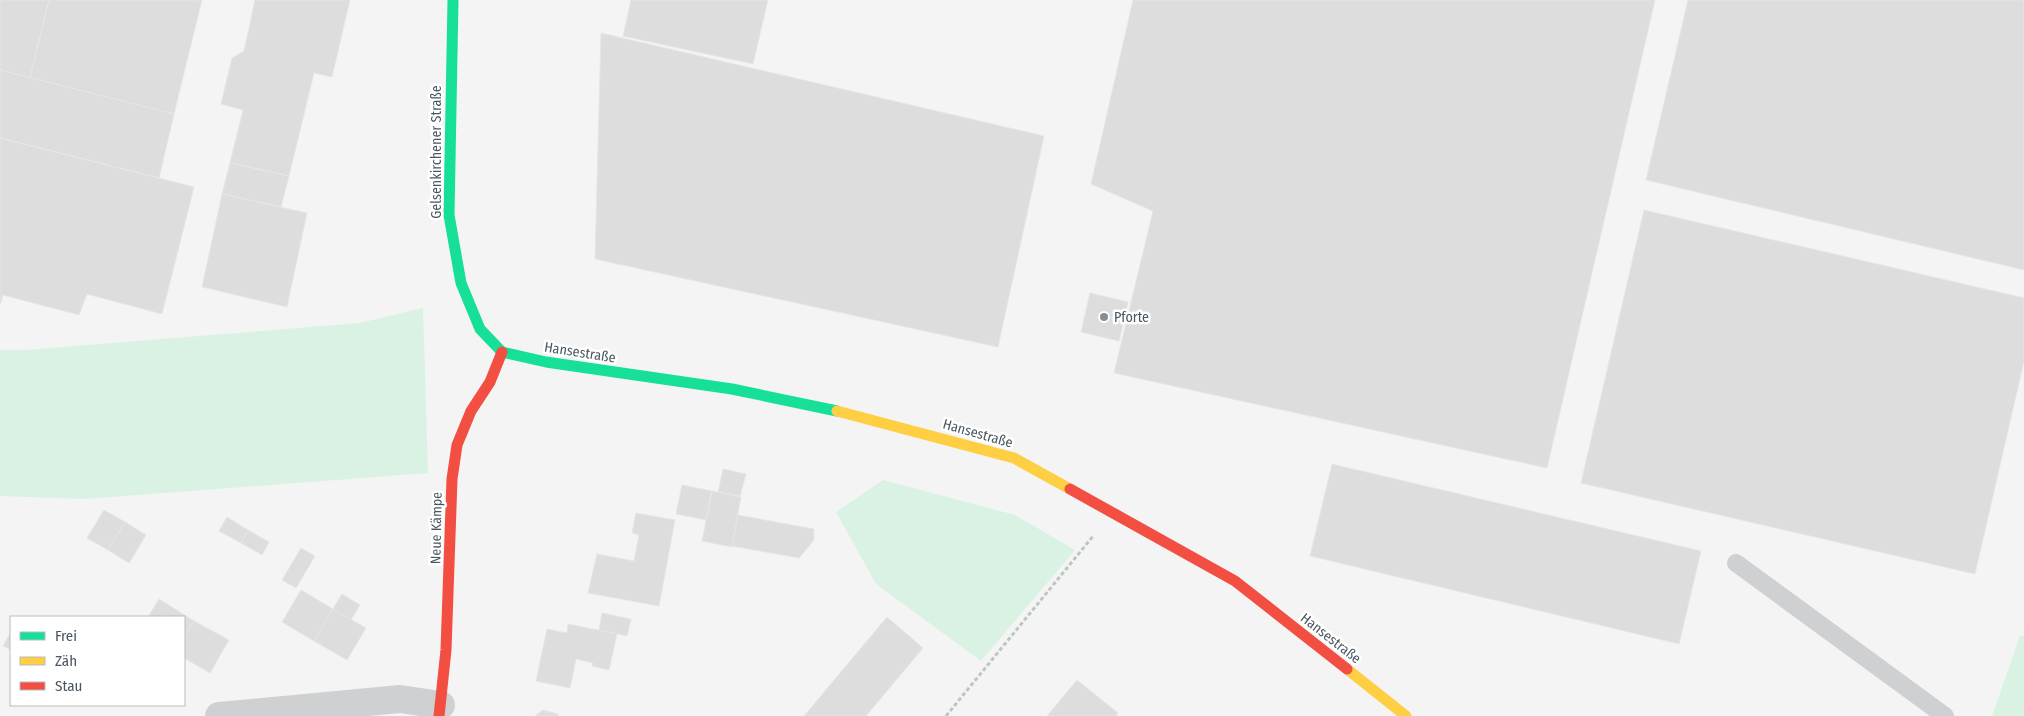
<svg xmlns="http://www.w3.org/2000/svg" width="2024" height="716" viewBox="0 0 2024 716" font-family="'Fira Sans Condensed',sans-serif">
<rect width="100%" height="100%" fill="#f4f4f4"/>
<g fill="#d9f2e3">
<path d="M423 308 428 473 85 499 0 496V350H25L360 323Z"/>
<path d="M883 480 1015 515 1075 550 981 661 876 584 836 512Z"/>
<path d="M2020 636H2024V716H1992Z"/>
</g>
<g fill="#ddddde" stroke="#e5e6e7">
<path d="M0 0H49L30 78 0 70Z"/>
<path d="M49 0H202L174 114 30 78Z"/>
<path d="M255 0H350L332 77 314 73 289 176 230 163 243 110 221 104 232 58 244 51Z"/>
<path d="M631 0H768L753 64 623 36Z"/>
<path d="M1133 0H1655L1547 468 1114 373 1153 211 1091 184Z"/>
<path d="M1688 0H2024V270L1646 180Z"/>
<path d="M601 33 1044 136 998 347 595 259Z"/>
<path d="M0 70 174 114 159 178 0 138Z"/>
<path d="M0 138 194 187 162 314 87 294 79 315 3 295 0 305Z"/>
<path d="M230 163 289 176 281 207 222 194Z"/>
<path d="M222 194 307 213 287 307 202 287Z"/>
<path d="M1644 210 2024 298V361L1975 574 1581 483Z"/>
<path d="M1090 293 1128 302 1119 341 1081 332Z"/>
<path d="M1332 464 1701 551 1679 644 1310 556Z"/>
<path d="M723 469 746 474 740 496 718 492Z"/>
<path d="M682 485 712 491 706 520 676 514Z"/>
<path d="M712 491 741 497 732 547 702 541Z"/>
<path d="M104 510 125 522 108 550 87 538Z"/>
<path d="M636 513 675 520 659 606 588 593 597 554 634 561 639 535 632 533Z"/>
<path d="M738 515 814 529V540L799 558 732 546Z"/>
<path d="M227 517 248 530 241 543 219 531Z"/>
<path d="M125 522 146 535 129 563 108 550Z"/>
<path d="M248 530 269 542 262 555 241 543Z"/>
<path d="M301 548 315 556 296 588 282 580Z"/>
<path d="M301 590 333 609 314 641 282 622Z"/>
<path d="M342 594 360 605 351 620 333 609Z"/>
<path d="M159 599 194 621 184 638V617H148Z"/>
<path d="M333 609 366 628 347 660 314 641Z"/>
<path d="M602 613 631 619 627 636 599 630Z"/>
<path d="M887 617 923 648 866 716H804Z"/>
<path d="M194 621 229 640 210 673 184 658V638Z"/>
<path d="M568 624 617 634 609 670 592 666 593 663 576 659 570 688 536 681 547 629 567 633Z"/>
<path d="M11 632V650L3 646Z"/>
<path d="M1077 680 1118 713 1116 716H1047Z"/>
<path d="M543 710 558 714 559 716H535Z"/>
</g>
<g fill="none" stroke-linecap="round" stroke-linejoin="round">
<path stroke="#bcc7c4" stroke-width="3" stroke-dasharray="4 2.5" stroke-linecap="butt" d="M946 716 1094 535"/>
<path stroke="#ced0d2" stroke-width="18" d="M1736 563 1945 716"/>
<path stroke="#ced0d2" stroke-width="28" d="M219 716 400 699 441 705"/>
<g stroke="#16e098" stroke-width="11">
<path d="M453 0 449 215 461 283 480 329 502 352"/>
<path d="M502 352 546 362 732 389 837 411"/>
</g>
<g stroke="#ffcf43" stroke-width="11">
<path d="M837 411 1014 458 1070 489"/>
<path d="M1347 669 1406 716"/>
</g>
<g stroke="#f24e42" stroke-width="11">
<path d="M1070 489 1235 581 1347 669"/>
<path d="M439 716 446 650 452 479 457 445 471 411 490 382 502 352"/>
</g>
</g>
<circle fill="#868d94" stroke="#fff" stroke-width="2" cx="1104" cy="317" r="5"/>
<g text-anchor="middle" stroke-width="5" stroke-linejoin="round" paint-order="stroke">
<g font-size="14" fill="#4a5661" stroke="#fff">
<text transform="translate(436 152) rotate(-90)" y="5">Gelsenkirchener Straße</text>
<text transform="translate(580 352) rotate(9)" y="5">Hansestraße</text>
<text transform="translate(978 433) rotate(16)" y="5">Hansestraße</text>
<text transform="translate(436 528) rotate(-89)" y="5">Neue Kämpe</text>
<text transform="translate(1331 638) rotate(38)" y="5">Hansestraße</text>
</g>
<g font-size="14" fill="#4a5661" stroke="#fff" text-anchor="start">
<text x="1114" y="322">Pforte</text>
</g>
</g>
<rect x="10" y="616" width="175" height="90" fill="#ffffff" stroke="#b7bbc0"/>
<rect x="20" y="632" width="25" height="8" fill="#16e098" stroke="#b7bbc0"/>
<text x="55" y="641" font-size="15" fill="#4a5661">Frei</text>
<rect x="20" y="657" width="25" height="8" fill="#ffcf43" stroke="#b7bbc0"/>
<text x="55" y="666" font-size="15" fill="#4a5661">Zäh</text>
<rect x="20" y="682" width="25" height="8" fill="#f24e42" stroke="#b7bbc0"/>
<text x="55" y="691" font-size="15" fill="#4a5661">Stau</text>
</svg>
